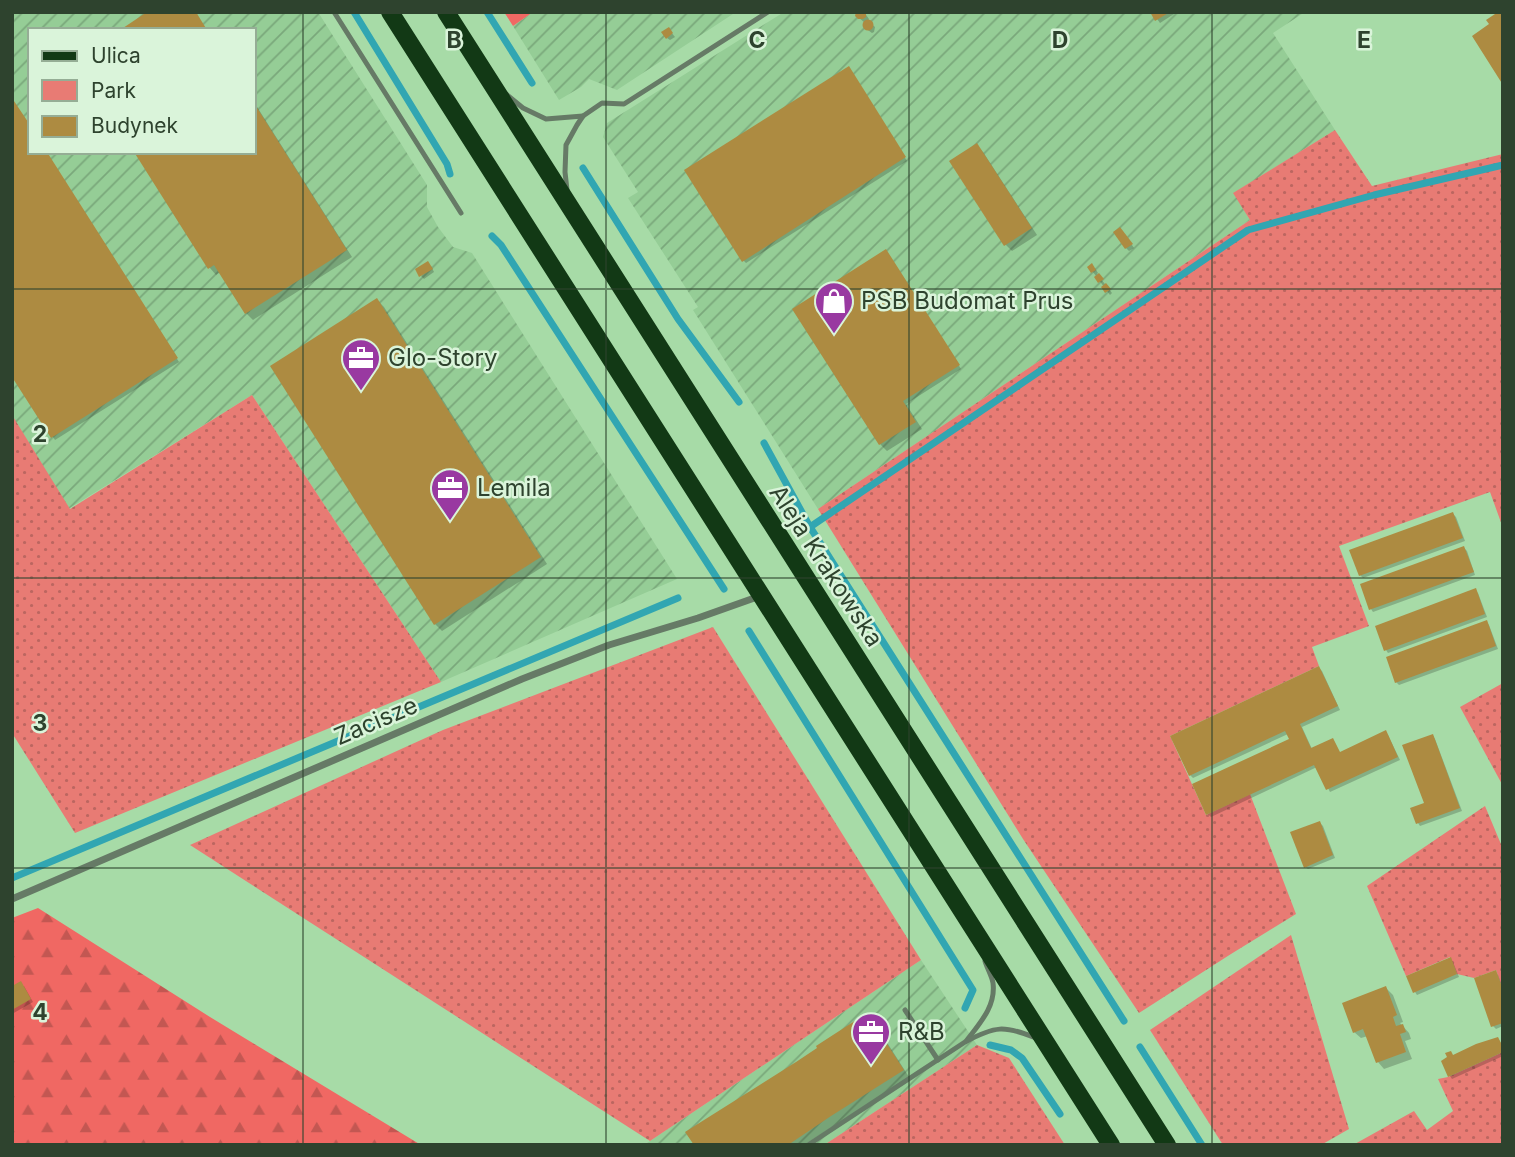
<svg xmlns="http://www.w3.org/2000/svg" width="1515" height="1157" viewBox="0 0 1515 1157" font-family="Inter,sans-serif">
<defs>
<pattern id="industrial-furrows" width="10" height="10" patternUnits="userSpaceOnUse" patternTransform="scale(1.75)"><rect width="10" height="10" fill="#95cd96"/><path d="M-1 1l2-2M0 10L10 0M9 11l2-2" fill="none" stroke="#7aa87b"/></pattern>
<pattern id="green-dots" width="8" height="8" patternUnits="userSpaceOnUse" patternTransform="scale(1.75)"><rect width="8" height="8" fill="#e87b74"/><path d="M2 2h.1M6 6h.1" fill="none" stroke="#bc6660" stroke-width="1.8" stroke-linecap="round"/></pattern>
<pattern id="forest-firs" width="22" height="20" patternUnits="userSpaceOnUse" patternTransform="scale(1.75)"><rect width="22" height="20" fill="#f06863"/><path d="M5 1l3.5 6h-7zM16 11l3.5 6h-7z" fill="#c35752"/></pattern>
</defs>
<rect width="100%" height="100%" fill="#a7dba7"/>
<g fill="url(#industrial-furrows)" fill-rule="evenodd">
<path d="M12 12H318L427 185V207L438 227 453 247 472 253 677 579 441 682 252 395 12 544ZM30 30H254V152H30Z"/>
<path d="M533 12H736L617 90 589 79 581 87 559 100 513 26Z"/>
<path d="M784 12H1305L1273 33 1335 130 1234 193 1250 220 818 509 693 310 698 307 628 198 638 192 603 137 607 123Z"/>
<path d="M921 960 977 1045 824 1145H644Z"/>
</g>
<g fill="url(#green-dots)">
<path d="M1335 130 1372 186 1503 154V528L1490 492 1339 546 1369 626 1312 647 1319 666 1170 736 1206 815 1250 794 1296 914 1231 954 1139 1013 1023 839 818 509 1250 220 1233 193Z"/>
<path d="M252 395 441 682 75 833 12 733V415L70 509Z"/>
<path d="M713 627 921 960 650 1141 190 845 443 730Z"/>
<path d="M1503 683V786L1460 707Z"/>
<path d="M1485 806 1503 849V990L1496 970 1474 978 1457 974 1450 957 1406 976 1367 886Z"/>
<path d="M1291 935 1349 1129 1321 1145H1223L1150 1030Z"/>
<path d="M977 1045 1009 1058 1065 1145H824Z"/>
<path d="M1503 1052V1145H1353L1414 1111 1427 1130 1453 1111 1438 1079 1448 1077Z"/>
</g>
<g fill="url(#forest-firs)">
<path d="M504 12H533L513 26Z"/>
<path d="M38 908 210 1017 421 1145H12V918Z"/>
</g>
<g fill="#0003">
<path d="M864 12 869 19 868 21 875 27 874 32 872 33 865 28V23L858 17Z"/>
<path d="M1152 12H1177L1160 23Z"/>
<path d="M671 32 675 37 670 40 667 38Z"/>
<path d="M851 71 907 161 746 263 743 260Z"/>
<path d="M254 102 352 257 253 320 246 313 220 272 216 275 210 268 136 152H254Z"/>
<path d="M976 145 983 152 1037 235 1012 251 1005 244Z"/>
<path d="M30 152H46L179 362 55 440 12 374Z"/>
<path d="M1123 232 1134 248 1129 251 1126 248Z"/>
<path d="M888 254 961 369 906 404 922 429 887 451 880 444 795 309Z"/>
<path d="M431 266 434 272 424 279 421 276Z"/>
<path d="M1095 268 1098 273 1097 274 1112 293 1110 295 1093 272Z"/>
<path d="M377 300 384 307 547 564 442 631 435 624Z"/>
<path d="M1453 514 1456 517 1465 541 1363 578 1360 575Z"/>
<path d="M1464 548 1467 551 1475 575 1373 612 1371 609Z"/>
<path d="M1475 591 1478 593 1487 617 1388 653 1386 650Z"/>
<path d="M1486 622 1489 625 1498 649 1399 685 1396 682Z"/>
<path d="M1319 668 1322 671 1340 710 1302 727 1312 749 1341 754 1388 735 1400 760 1330 792 1317 767 1211 817 1208 814 1291 740 1288 734 1193 778 1190 775Z"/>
<path d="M1433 736 1435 739 1462 811 1420 826 1418 823 1426 804Z"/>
<path d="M1320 823 1323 826 1335 858 1308 869 1305 867Z"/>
<path d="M1450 959 1453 962 1459 977 1417 995 1415 992Z"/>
<path d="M1495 972 1498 975 1503 988V1026L1496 1029 1493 1026Z"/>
<path d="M24 986 33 1002 12 1014V988Z"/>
<path d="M1386 988 1393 995 1403 1022 1400 1023 1409 1033 1411 1039 1405 1041 1412 1059 1384 1069 1378 1062 1368 1036 1361 1038 1354 1032Z"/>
<path d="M867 1015 874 1022 909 1077 804 1145H696Z"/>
<path d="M1498 1039 1503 1046V1056L1452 1079 1450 1076 1449 1058Z"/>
</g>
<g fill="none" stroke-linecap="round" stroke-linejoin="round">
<g stroke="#31a6b2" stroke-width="7">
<path d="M354 12 447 164 450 174"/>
<path d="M487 12 532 83"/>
<path d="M583 168 678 319 739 402"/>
<path d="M492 236 501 245 724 589"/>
<path d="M764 443 810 527 1124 1021"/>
<path d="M810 527 1248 230 1374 195 1503 165"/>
<path d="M749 631 973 990 965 1008"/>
<path d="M12 878 678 598"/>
<path d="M990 1045 1011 1050 1022 1058 1060 1114"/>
<path d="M1140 1047 1202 1145"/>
</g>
</g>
<g fill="#ad8b41">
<path d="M147 12H196L207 30H120Z"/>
<path d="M856 12H866V17L863 19H858L855 16Z"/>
<path d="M1150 12H1170L1155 21Z"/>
<path d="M1498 12H1503V85L1472 36 1489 24 1486 20Z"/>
<circle cx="868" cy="25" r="5.5"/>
<path d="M669 27 673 33 666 39 661 32Z"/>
<path d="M849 66 906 157 742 262 684 170Z"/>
<path d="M12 98 30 125V152H47L178 358 51 438 12 377Z"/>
<path d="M254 103 347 250 245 314 214 265 208 269 134 152H254Z"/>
<path d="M977 143 1032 228 1004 246 949 161Z"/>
<path d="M1120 227 1133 244 1125 249 1113 232Z"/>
<path d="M886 249 960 365 903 401 916 422 879 445 792 309Z"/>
<path d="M428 261 433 269 419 277 415 269Z"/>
<path d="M1092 263 1096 270 1091 273 1087 267Z"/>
<path d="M1099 273 1104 279 1098 283 1094 277Z"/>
<path d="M1106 283 1111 289 1105 293 1101 287Z"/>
<path d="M377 298 541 557 434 625 270 366Z"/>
<path d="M1453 512 1463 538 1359 576 1349 550Z"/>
<path d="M1464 546 1474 572 1369 610 1360 584Z"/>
<path d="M1476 588 1485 614 1384 651 1375 626Z"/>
<path d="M1487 620 1496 646 1395 683 1386 657Z"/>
<path d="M1319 666 1338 706 1300 724 1311 748 1333 738 1340 752 1386 730 1398 757 1326 790 1314 765 1206 815 1192 784 1289 739 1285 731 1189 776 1170 736Z"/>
<path d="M1433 734 1460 808 1416 824 1410 808 1424 803 1402 745Z"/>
<path d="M1320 821 1333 855 1304 868 1290 832Z"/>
<path d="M1451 957 1457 974 1413 993 1406 976Z"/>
<path d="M1496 970 1503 990V1023L1491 1027 1474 978Z"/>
<path d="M21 981 31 999 12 1010V986Z"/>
<path d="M1386 986 1397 1015 1393 1017 1396 1026 1403 1024 1406 1032 1400 1034 1406 1052 1376 1063 1363 1029 1353 1033 1342 1003Z"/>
<path d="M867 1013 904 1070 831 1116 788 1145H694L685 1132 796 1062 817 1048 816 1046Z"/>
<path d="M1498 1037 1503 1047V1052L1448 1077 1441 1061 1447 1057 1445 1053 1451 1051 1453 1055 1476 1044Z"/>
</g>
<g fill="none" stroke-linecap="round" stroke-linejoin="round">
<g stroke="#667a66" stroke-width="5">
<path d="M334 12 461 213"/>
<path d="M506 94 523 108 546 119 583 116"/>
<path d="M567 190 565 172 566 145 577 125 583 116 602 103 624 104 768 12"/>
<path d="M905 1010 938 1060"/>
<path d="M967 1040C980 1023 996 1006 993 983 992 976 987 968 985 961"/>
<path d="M808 1145 965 1042C995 1026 1004 1025 1036 1038"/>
</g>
<path stroke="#667a66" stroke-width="7" d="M12 899 522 679 609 645 698 618 760 596"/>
<g stroke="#123915" stroke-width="18">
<path d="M390 12 1111 1145"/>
<path d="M446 12 1167 1145"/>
</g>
</g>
<path fill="none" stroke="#2e432e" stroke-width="2" stroke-opacity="0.55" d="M303 12V1145M606 12V1145M909 12V1145M1212 12V1145M12 289H1503M12 578H1503M12 868H1503"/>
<defs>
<symbol id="shop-pin" viewBox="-11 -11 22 30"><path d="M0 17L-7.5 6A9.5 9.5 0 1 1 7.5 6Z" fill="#9939a1" stroke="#daf4da"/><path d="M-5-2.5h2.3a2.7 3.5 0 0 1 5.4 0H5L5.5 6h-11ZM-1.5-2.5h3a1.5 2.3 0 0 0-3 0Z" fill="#fff"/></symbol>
<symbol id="office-pin" viewBox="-11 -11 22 30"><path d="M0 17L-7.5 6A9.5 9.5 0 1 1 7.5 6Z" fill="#9939a1" stroke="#daf4da"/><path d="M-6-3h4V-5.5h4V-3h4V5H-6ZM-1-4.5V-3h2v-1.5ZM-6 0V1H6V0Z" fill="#fff"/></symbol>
</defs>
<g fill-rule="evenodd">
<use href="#shop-pin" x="812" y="279" width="44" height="60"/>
<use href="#office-pin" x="339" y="336" width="44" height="60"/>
<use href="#office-pin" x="428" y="466" width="44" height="60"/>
<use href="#office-pin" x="849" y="1010" width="44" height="60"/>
</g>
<g text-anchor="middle" stroke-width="5" stroke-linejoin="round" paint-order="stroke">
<g font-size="24" fill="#2e432e" stroke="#daf4da" text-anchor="start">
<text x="861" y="309">PSB Budomat Prus</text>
<text x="388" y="366">Glo-Story</text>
<text x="477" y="496">Lemila</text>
<text x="898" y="1040">R&amp;B</text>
</g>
<g font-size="24" fill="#2e432e" stroke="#daf4da">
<text transform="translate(826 566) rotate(57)" y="8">Aleja Krakowska</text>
<text transform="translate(376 721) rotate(-23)" y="8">Zacisze</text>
</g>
</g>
<g font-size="23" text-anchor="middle" font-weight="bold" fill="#2e432e" stroke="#daf4da" stroke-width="5" stroke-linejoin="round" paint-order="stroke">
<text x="454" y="48">B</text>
<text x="757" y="48">C</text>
<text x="1060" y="48">D</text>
<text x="1364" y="48">E</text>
<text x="40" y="442">2</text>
<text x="40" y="731">3</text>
<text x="40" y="1020">4</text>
</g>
<rect width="1515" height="1157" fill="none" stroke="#2e432e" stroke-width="28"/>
<rect x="28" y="28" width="228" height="126" fill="#daf4da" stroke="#95ad95" stroke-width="2"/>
<rect x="42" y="51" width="35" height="10" fill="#123915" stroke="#95ad95" stroke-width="2"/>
<text x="91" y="63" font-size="21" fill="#2e432e">Ulica</text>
<rect x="42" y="80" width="35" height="21" fill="#e87b74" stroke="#95ad95" stroke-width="2"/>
<text x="91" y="98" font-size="21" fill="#2e432e">Park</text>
<rect x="42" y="116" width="35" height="21" fill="#ad8b41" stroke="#95ad95" stroke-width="2"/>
<text x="91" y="133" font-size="21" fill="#2e432e">Budynek</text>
</svg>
